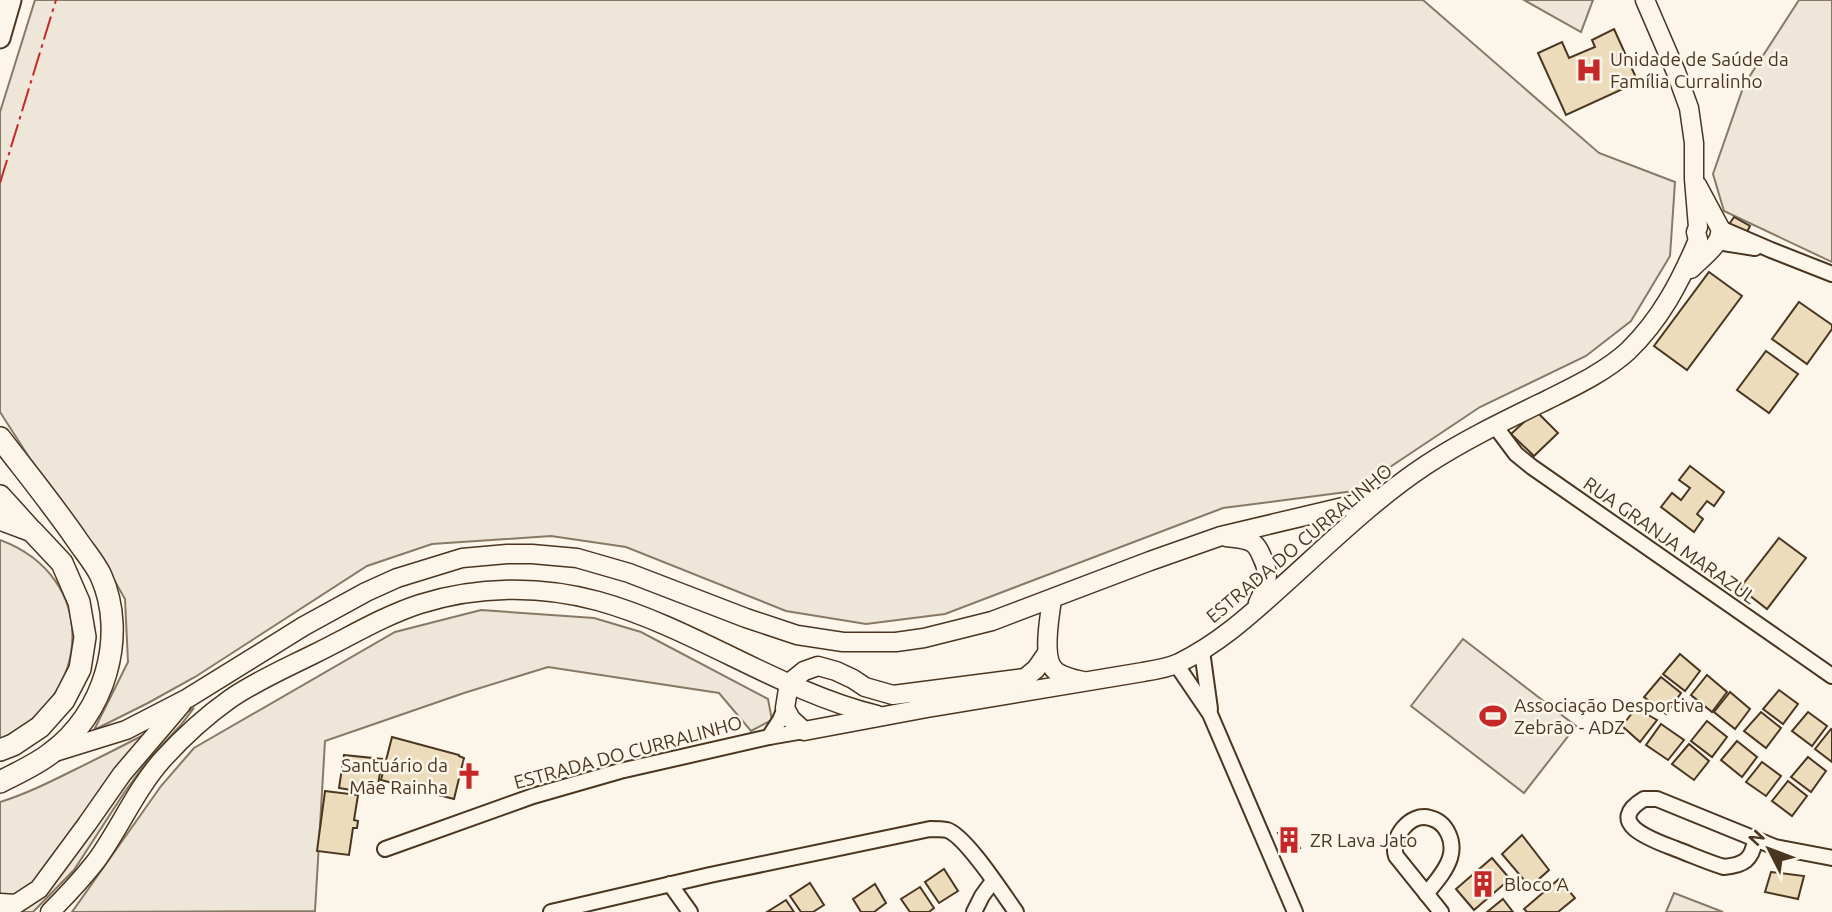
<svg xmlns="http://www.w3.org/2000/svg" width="1832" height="912" viewBox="0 0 1832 912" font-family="Ubuntu,sans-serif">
<rect width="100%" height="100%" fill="#fbf6e9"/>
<g fill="#ede6d9" stroke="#887966" stroke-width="2">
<path d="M35 0H1423L1599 153 1675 182 1670 256 1631 321 1586 356 1480 407 1354 491 1223 508 945 614 866 624 786 611 626 547 551 536 432 544 367 566 195 677 148 703 94 730 128 662 125 599 96 548 50 490 0 412V112Z"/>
<path d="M1524 0H1593L1581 32Z"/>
<path d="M1799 0H1832V262L1724 211 1713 174 1744 85Z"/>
<path d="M0 540C100 577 93 698 0 739Z"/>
<path d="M481 610 594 618 641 632 768 699 772 720 751 731 719 693 548 667 464 693 325 741 315 911 72 912 161 786 194 748 395 632Z"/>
<path d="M1463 639 1576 726 1524 793 1411 706Z"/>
<path d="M194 708 180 726 148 760 124 793 74 870 33 912H0V802C26 794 50 782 74 770 115 750 154 730 194 708Z"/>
<path d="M1674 893 1723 912H1666Z"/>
</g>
<g fill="#ecdcbc" stroke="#4a3520" stroke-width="2">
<path d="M1614 29 1638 82 1566 115 1538 53 1562 42 1569 58 1595 47 1592 40Z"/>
<path d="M1734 217 1750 226 1746 234 1728 226Z"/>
<path d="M1709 272 1742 296 1687 370 1654 346Z"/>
<path d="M1799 302 1832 325V329L1807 364 1772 339Z"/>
<path d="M1766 351 1798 374 1769 413 1737 390Z"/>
<path d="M1536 411 1558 433 1534 456 1511 434Z"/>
<path d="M1690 466 1724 492 1714 506 1707 501 1697 514 1703 519 1694 532 1661 507 1672 493 1681 500 1690 488 1679 480Z"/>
<path d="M1779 538 1806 558 1767 609 1740 588Z"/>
<path d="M1680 654 1700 671 1685 691 1663 674Z"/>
<path d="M1707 675 1727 692 1712 712 1691 695Z"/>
<path d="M1661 677 1681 693 1666 714 1644 697Z"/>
<path d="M1779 690 1798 704 1783 724 1763 709Z"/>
<path d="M1730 692 1750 709 1735 729 1714 712Z"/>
<path d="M1636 708 1657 720 1640 742 1622 726Z"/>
<path d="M1761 712 1781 728 1766 748 1744 731Z"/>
<path d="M1808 712 1827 726 1812 746 1792 731Z"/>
<path d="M1707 721 1727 737 1712 757 1691 741Z"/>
<path d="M1661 724 1684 740 1668 760 1646 745Z"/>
<path d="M1831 729 1832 730V762L1815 749Z"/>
<path d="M392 737 459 755V756L464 758 454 799 381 780Z"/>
<path d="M1737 741 1757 757 1742 777 1721 760Z"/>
<path d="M1689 744 1709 761 1694 780 1672 764Z"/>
<path d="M344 755 382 759 378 786 370 785 369 793 339 788Z"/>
<path d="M1808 757 1826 771 1811 792 1791 777Z"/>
<path d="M1762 762 1781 776 1766 796 1746 782Z"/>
<path d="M1788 781 1807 796 1792 816 1772 801Z"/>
<path d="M325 791 358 795 354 820 358 821 357 828H353L349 855 317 851Z"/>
<path d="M1289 827 1300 848 1289 854 1278 833Z"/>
<path d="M1522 835 1549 870 1530 887 1502 854Z"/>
<path d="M1492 858 1510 879 1474 910 1456 889Z"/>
<path d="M944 869 958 891 939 903 925 882Z"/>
<path d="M1771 872 1804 876 1798 899 1765 892Z"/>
<path d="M1559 879 1575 898 1558 912H1527L1524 909Z"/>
<path d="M810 883 824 905 813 912H801L790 896Z"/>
<path d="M875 884 886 903 874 912H861L853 899Z"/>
<path d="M920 887 934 908 929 912H910L901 899Z"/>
<path d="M1503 899 1513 912H1487Z"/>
<path d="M786 900 794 912H767Z"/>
</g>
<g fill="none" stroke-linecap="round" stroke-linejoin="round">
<defs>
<g id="minor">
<path d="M1720 228 1771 250 1832 274"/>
<path d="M1717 242 1755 248"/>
<path d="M1495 426 1516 454 1532 467 1832 676"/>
<path d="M1202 651 1210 709"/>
<path d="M1176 664 1210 714 1295 912"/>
<path d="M769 737 780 720 785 708"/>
<path d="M1755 840C1752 860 1744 865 1724 867 1707 862 1692 855 1676 849 1656 841 1602 824 1644 799H1657L1775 847 1832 858"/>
<path d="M385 849 533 796 620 771 769 737 804 731"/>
<path d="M670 884 690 912"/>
<path d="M1426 894C1435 883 1446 871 1450 858 1455 842 1447 822 1430 818 1410 812 1390 838 1396 856L1441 912"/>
<path d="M551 912 710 875 930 829C935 829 942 829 947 830 966 836 1003 894 1016 912"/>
<path d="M974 912 982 896 993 881"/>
</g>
<g id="tertiary">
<path d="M1645 0 1676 72 1689 108 1694 143V179L1698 227 1696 232 1698 240"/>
<path d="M1691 269C1701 258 1723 244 1720 228L1697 185"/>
<path d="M1226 537C1235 538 1245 538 1253 543 1257 546 1260 552 1262 557 1271 574 1266 587 1258 603"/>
<path d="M1052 599C1050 617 1040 661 1057 672 1064 677 1074 679 1083 681"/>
<path d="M1047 653 1036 669 1025 678 893 695 865 687 853 679 836 671 818 666 804 671 789 683 785 708 791 719 804 731 927 708 1143 672C1155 670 1168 668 1179 663 1218 644 1249 616 1280 588 1327 546 1373 500 1426 465 1464 440 1506 420 1547 400 1575 386 1605 372 1628 351 1661 319 1680 282 1698 240"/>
<path d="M55 752 126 730 188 698 304 626 366 592 397 578 462 558 507 554H532L577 558 629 573 746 618 797 635 843 642H896L924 638 992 621 1150 561 1221 536 1381 498"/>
<path d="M0 903 16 904 39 889 87 824 122 774 181 705"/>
<path d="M50 912C66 896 82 879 96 861 120 828 136 789 163 759 183 737 206 716 230 699 256 681 286 668 314 654 349 637 383 616 420 604 477 586 540 585 598 601 695 628 779 691 877 715"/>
</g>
<path id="secondary" d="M0 38 11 0"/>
<g id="primary">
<path d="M0 438C26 472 53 505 77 540 85 552 95 563 101 576 128 636 104 715 51 753 36 765 17 773 0 782"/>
<path d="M0 496 29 528"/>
<path d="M0 519 32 531 62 563 79 602 85 637 80 669 64 700 40 727 13 745 0 750"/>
</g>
<path id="trunk" d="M0 12 2 0"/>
</defs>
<use href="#minor" stroke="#4a3520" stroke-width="18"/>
<use href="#tertiary" stroke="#4a3520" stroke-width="21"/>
<use href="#secondary" stroke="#4a3520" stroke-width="23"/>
<use href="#primary" stroke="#4a3520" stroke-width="24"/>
<use href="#trunk" stroke="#4a3520" stroke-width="26"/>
<use href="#minor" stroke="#fbf6e9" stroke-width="14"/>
<use href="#tertiary" stroke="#fbf6e9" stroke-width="18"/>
<use href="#secondary" stroke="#fbf6e9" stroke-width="19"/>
<use href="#primary" stroke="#fbf6e9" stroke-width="21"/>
<use href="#trunk" stroke="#fbf6e9" stroke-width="23"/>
<path stroke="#c62828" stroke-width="2" stroke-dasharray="24 5 3.5 5" stroke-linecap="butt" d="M0 183 56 0"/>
</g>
<defs>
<symbol id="hospital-bare" viewBox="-9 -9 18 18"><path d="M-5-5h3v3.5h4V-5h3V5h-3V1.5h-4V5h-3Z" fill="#c62828" stroke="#fbf6e9" stroke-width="2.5" paint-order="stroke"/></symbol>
<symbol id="stadium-bare" viewBox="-9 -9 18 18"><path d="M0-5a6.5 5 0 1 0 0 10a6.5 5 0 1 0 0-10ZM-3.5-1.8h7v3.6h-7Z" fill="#c62828" stroke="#fbf6e9" stroke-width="2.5" paint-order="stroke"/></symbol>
<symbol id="church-bare" viewBox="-9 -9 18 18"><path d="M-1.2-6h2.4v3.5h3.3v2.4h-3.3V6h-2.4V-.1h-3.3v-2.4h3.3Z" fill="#c62828" stroke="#fbf6e9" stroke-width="2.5" paint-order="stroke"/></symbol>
<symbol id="building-bare" viewBox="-9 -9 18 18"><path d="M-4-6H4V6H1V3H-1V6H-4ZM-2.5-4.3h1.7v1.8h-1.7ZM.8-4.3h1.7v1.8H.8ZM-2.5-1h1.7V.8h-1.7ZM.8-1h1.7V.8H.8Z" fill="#c62828" stroke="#fbf6e9" stroke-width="2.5" paint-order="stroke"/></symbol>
</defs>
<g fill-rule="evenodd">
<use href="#hospital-bare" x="1570" y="51" width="38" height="38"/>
<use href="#stadium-bare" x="1474" y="697" width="38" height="38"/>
<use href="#church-bare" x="450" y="757" width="38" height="38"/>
<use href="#building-bare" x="1270" y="821" width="38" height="38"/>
<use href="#building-bare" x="1464" y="865" width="38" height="38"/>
</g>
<g text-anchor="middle" stroke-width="5" stroke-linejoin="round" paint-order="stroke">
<g font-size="19" fill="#4a3520" stroke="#fbf6e9" text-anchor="start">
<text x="1610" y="66">Unidade de Saúde da<tspan x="1610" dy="22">Família Curralinho</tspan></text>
<text x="1514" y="712">Associação Desportiva<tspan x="1514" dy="22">Zebrão - ADZ</tspan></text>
<text x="448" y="772" text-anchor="end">Santuário da<tspan x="448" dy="22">Mãe Rainha</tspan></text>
<text x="1310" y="847">ZR Lava Jato</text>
<text x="1504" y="891">Bloco A</text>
</g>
<g font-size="19" fill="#4a3520" stroke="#fbf6e9">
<text transform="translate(1670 540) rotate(35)" y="7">RUA GRANJA MARAZUL</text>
<text transform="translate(1299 543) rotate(-40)" y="7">ESTRADA DO CURRALINHO</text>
<text transform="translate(628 752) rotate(-15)" y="7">ESTRADA DO CURRALINHO</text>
</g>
</g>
<g transform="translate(1769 849) rotate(312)" stroke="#fbf6e9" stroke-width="5" paint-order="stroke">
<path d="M0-5L12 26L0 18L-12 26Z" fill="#4a3520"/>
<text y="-10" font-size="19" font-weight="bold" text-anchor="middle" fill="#4a3520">N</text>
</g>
</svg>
